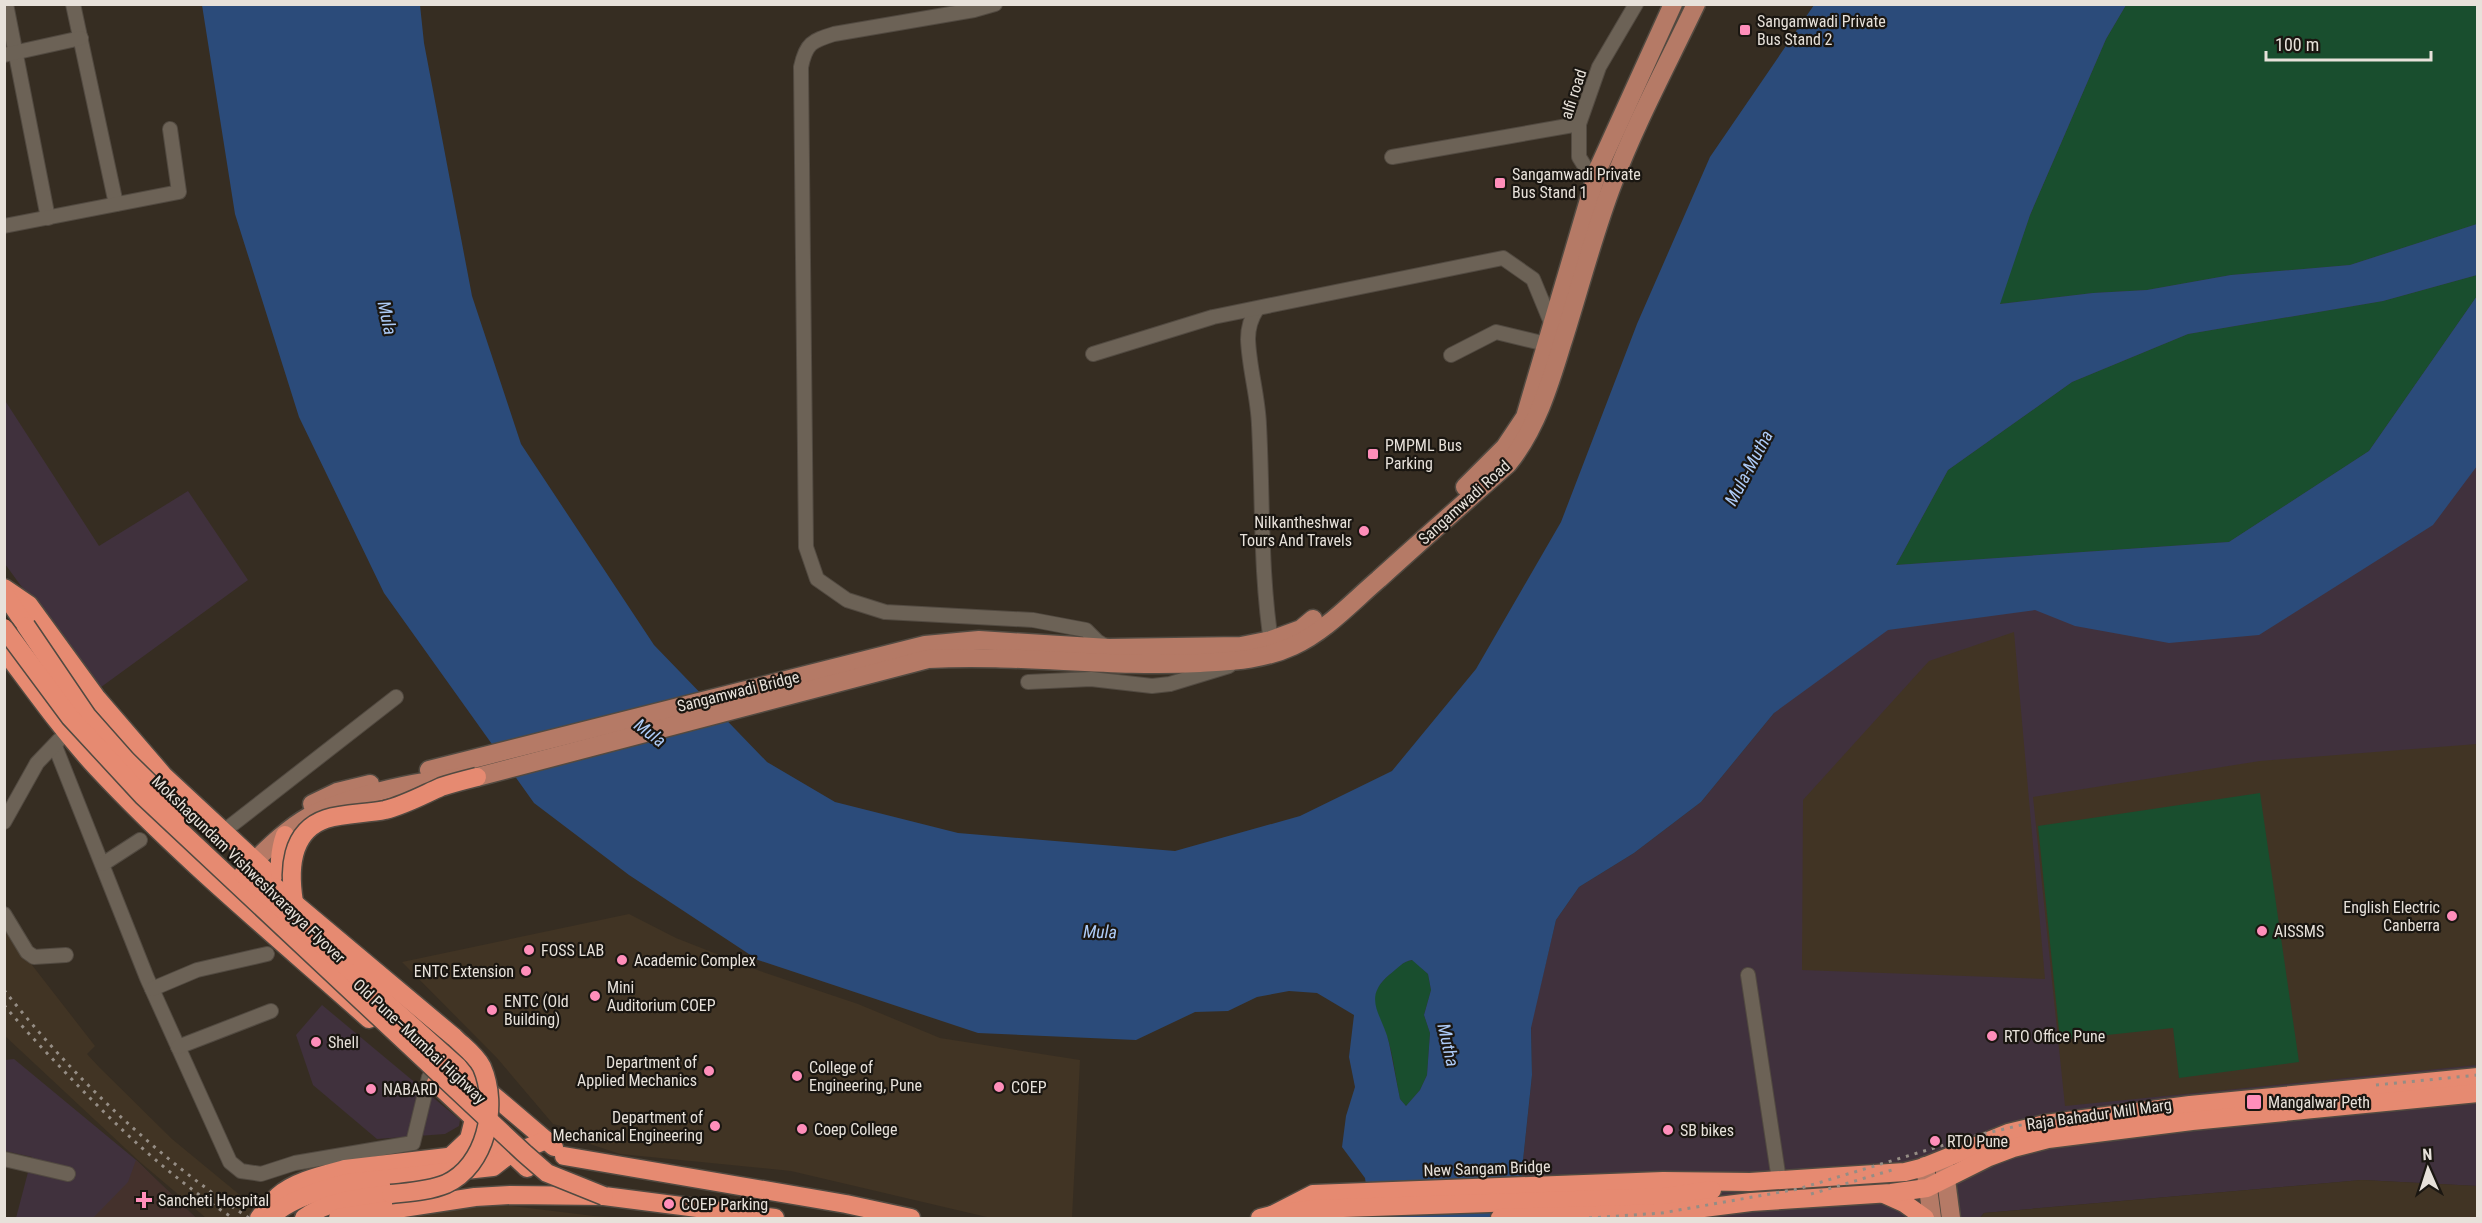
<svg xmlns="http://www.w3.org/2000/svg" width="2482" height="1223" viewBox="0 0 2482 1223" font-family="'Roboto Condensed',sans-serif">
<rect width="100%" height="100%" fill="#362d22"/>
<g fill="#40313d">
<path d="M2100 5H2477V1186L2362 1180 1984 1213 1980 1218H1524L1522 1170 1532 1075 1531 1025 1556 920 1579 887 1634 853 1701 802 1774 713Z"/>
<path d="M4 399 99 546 188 491 248 580 97 690 5 564Z"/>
<path d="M322 1005 460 1120 459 1126 445 1134 377 1139 313 1085 296 1035Z"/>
<path d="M14 1059 136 1160 196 1218H16L32 1157 5 1151V1060Z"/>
</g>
<g fill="#413424">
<path d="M2014 632 2045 979 1802 970 1803 800 1929 661Z"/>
<path d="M2477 744V1065L2065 1106 2033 797 2260 761Z"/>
<path d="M629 914 676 938 760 971 858 1004 940 1038 1080 1060 1072 1218H991L791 1171 620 1154 578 1140 565 1127 553 1124 497 1058 402 962Z"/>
<path d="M4 929 95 1046 87 1054 99 1067 172 1139 246 1200 274 1218H206L140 1162 5 1036Z"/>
<path d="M2362 1180 2477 1186V1218H1980L1984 1213Z"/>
<path d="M480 1202 594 1216 626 1218H361Z"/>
</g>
<path fill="#44312c" d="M136 1160 196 1218H93L128 1182Z"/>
<g fill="#194e2e">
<path d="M2126 5H2477V224L2350 265 2231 275 2147 290 2093 293 1999 304 2030 215 2106 39Z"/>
<path d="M2477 275V296L2369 451 2229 542 1896 565 1948 470 2072 382 2188 334 2383 301Z"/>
<path d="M2260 793 2299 1062 2179 1078 2173 1028 2060 1040 2038 826Z"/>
<path d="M1413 960 1428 974 1431 990 1424 1015 1430 1033 1427 1075 1420 1090 1406 1106 1400 1099C1396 1080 1394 1061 1389 1043 1382 1015 1360 1000 1389 975 1397 968 1403 961 1413 960Z"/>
</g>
<path fill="#2b4b7a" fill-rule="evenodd" d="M202 5H420L424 43 472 296 521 444 654 645 767 762 835 802 958 833 1175 851 1300 816 1392 771 1476 669 1561 522 1637 324 1710 157 1814 5H2126L2106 39 2030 215 2000 304 2093 293 2147 290 2231 275 2350 265 2477 224V275L2383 301 2188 334 2072 382 1948 470 1896 565 2229 542 2369 451 2477 296V466L2433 525 2259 635 2169 643 2075 626 2035 610 1888 630 1774 713 1701 802 1634 853 1579 887 1556 920 1531 1028 1532 1075 1522 1170 1524 1218H1371L1365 1178 1342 1147 1346 1116 1355 1087 1349 1057 1354 1015 1317 993 1289 991 1257 997 1228 1011 1195 1012 1136 1040 978 1033 758 960 629 875 534 803 384 593 299 417 235 214ZM1412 960 1428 974 1431 990 1424 1015 1430 1033 1427 1075 1420 1090 1406 1106 1400 1099C1396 1080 1393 1061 1389 1043 1383 1015 1361 999 1389 975 1397 969 1403 961 1412 960Z"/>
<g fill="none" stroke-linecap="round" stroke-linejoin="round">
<defs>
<g id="street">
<path d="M6 4 48 218"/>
<path d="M73 4 116 204"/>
<path d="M995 4 974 10 834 34C812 41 806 43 801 67L806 547 817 579 847 600 885 612 1033 620 1086 630 1097 641 1107 647"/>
<path d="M4 55 81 38"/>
<path d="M1392 157 1579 124"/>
<path d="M1598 183 1594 181 1579 157V124L1599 67 1636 4"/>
<path d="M4 226 179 192 170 129"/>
<path d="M1257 309C1251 318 1248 328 1248 339 1249 368 1258 396 1259 425 1263 500 1260 574 1272 648"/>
<path d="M1093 354 1213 317 1503 258 1533 279 1552 325"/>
<path d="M1451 355 1496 332 1546 344"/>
<path d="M1028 682 1091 679 1152 686 1170 684 1229 666"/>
<path d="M55 746 147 978 230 1162 241 1171 261 1174 295 1163 413 1143 429 1077"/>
<path d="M4 822 37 763 59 740"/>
<path d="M224 831 396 697"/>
<path d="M103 864 140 840"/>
<path d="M4 914 27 952 34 957 66 955"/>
<path d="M1748 975 1779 1180"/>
<path d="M152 989 197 970 267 954"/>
<path d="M178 1047 271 1011"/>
<path d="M4 1159 68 1174"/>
</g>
<g id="primary">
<path d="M1465 487 1505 447 1525 417 1598 169 1673 4"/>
<path d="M429 770 925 645 979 640 1109 648 1241 646 1271 640 1301 629 1313 619"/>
<path d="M312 804 337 792 370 784"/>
<path d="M245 870C264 852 285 830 308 817 349 795 430 777 477 777L928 659C1019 654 1109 668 1200 663 1232 661 1263 660 1293 646 1326 631 1352 602 1379 579 1422 540 1465 502 1508 464 1536 429 1549 387 1562 344 1579 291 1593 235 1613 183 1636 122 1668 63 1696 4"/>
<path d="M1944 1164 1951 1218"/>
<path d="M1925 1166 1932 1218"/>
</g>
<g id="highway">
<path d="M4 588 29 605 96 697 164 776 291 894"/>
<path d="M4 593 26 626"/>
<path d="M4 650C34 690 63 731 97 768 181 858 277 937 369 1019"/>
<path d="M281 885C279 867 279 852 285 835"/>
<path d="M457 1047 469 1058 473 1078"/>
<path d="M436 1083 527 1168"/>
<path d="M481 1085 554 1147"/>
<path d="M564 1156 846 1204 911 1218"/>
<path d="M450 1157 469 1139 474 1119"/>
<path d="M1884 1194 1904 1203 1925 1218"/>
<path d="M1272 1215 1313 1194 1663 1181 1750 1182 1905 1172 1921 1168 2008 1133 2045 1124 2190 1105 2478 1077"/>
<path d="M259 1218C265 1211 271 1203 278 1196 295 1181 323 1175 345 1169L490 1152 506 1157 546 1140"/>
<path d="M271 1218C284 1201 326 1188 347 1183L493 1167 506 1157"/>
<path d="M304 1218C328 1200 362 1198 391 1194"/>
<path d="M338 1218 475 1197 510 1195 604 1196 775 1218"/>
<path d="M1260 1218 1272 1215 1314 1209 1664 1197 1712 1190"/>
<path d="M1500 1218 1664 1213 1751 1202 1891 1193 1927 1188 1989 1157 2013 1148 2048 1139 2192 1121 2478 1093"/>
</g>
</defs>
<use href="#street" stroke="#524a41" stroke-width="16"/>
<use href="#primary" stroke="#524a41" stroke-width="21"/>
<use href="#highway" stroke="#524a41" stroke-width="21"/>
<use href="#street" stroke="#6c6256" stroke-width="14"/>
<use href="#primary" stroke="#b57a66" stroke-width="18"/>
<use href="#highway" stroke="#e68a71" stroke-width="18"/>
<g stroke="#958d85" stroke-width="3" stroke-dasharray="3 6" stroke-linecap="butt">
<path d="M4 990C72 1076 157 1158 249 1218"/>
<path d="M4 1005C23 1028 43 1049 63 1070 115 1125 169 1177 233 1218"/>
<path d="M2376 1085 2478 1075"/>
<path d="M1811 1194 1892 1170"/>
<path d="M1589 1218 1662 1213 1798 1189 1974 1136 2047 1119 2130 1109"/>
</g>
<defs>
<g id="highway-bridge">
<path d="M26 626 87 716 126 760 182 815"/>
<path d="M4 628 70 717 143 796 524 1153 547 1173 604 1196"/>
<path d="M243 874 458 1067"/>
<path d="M275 887 454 1037C463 1046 476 1055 482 1067 499 1106 486 1166 446 1184 429 1191 409 1192 391 1194"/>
<path d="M294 902C289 871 290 831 326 819 345 813 366 814 385 810 405 805 423 795 441 787 453 783 465 780 477 777"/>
</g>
</defs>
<use href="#highway-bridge" stroke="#524a41" stroke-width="21" stroke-linecap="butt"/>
<use href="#highway-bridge" stroke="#e68a71" stroke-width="18"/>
</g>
<g fill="#ff8eba" stroke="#1a1611" stroke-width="2">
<rect x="1739" y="24" width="12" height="12" rx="3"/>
<rect x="1494" y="177" width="12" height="12" rx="3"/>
<rect x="1367" y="448" width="12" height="12" rx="3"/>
<circle cx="1364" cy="531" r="6"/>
<circle cx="2452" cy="916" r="6"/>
<circle cx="2262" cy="931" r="6"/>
<circle cx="529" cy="950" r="6"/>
<circle cx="622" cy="960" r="6"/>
<circle cx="526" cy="971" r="6"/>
<circle cx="595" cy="996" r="6"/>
<circle cx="492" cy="1010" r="6"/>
<circle cx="1992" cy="1036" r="6"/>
<circle cx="316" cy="1042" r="6"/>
<circle cx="709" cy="1071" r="6"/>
<circle cx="797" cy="1076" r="6"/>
<circle cx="999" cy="1087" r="6"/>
<circle cx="371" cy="1089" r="6"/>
<rect x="2246" y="1094" width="16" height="16" rx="3"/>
<circle cx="715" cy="1126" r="6"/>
<circle cx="802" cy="1129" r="6"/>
<circle cx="1668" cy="1130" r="6"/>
<circle cx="1935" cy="1141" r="6"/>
<path d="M141 1191h6v6h6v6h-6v6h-6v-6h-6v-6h6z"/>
<circle cx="669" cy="1204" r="6"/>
</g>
<g text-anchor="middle" stroke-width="4.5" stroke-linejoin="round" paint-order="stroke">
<g font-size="16" fill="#e7e1da" stroke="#1a1611" text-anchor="start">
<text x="1757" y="27">Sangamwadi Private<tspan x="1757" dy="18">Bus Stand 2</tspan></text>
<text x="1512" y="180">Sangamwadi Private<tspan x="1512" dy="18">Bus Stand 1</tspan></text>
<text x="1385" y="451">PMPML Bus<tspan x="1385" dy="18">Parking</tspan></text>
<text x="1352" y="528" text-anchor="end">Nilkantheshwar<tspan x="1352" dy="18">Tours And Travels</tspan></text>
<text x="2440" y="913" text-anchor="end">English Electric<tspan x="2440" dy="18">Canberra</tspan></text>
<text x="2274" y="937">AISSMS</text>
<text x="541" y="956">FOSS LAB</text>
<text x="634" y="966">Academic Complex</text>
<text x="514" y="977" text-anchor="end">ENTC Extension</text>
<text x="607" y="993">Mini<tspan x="607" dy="18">Auditorium COEP</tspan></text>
<text x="504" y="1007">ENTC (Old<tspan x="504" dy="18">Building)</tspan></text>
<text x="2004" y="1042">RTO Office Pune</text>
<text x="328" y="1048">Shell</text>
<text x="697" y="1068" text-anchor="end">Department of<tspan x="697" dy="18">Applied Mechanics</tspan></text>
<text x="809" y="1073">College of<tspan x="809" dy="18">Engineering, Pune</tspan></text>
<text x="1011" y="1093">COEP</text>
<text x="383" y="1095">NABARD</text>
<text x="2268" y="1108">Mangalwar Peth</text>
<text x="703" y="1123" text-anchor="end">Department of<tspan x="703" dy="18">Mechanical Engineering</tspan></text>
<text x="814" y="1135">Coep College</text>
<text x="1680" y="1136">SB bikes</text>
<text x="1947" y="1147">RTO Pune</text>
<text x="158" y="1206">Sancheti Hospital</text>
<text x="681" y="1210">COEP Parking</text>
</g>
<g font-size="16" fill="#e7e1da" stroke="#1a1611">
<text transform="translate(1573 94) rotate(-72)" y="6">alfi road</text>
<text transform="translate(1464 502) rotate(-42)" y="6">Sangamwadi Road</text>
<text transform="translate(738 691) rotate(-14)" y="6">Sangamwadi Bridge</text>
<text transform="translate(249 869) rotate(44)" y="6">Mokshagundam Vishweshvarayya Flyover</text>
<text transform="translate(420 1041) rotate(43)" y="6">Old Pune–Mumbai Highway</text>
<text transform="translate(2099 1114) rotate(-8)" y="6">Raja Bahadur Mill Marg</text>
<text transform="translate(1487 1168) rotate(-2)" y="6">New Sangam Bridge</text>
</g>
<g font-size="18" font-style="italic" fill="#adcbf7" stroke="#1a1611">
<text transform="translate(387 318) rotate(78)" y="6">Mula</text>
<text transform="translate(1749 468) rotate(-62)" y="6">Mula-Mutha</text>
<text transform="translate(650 733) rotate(37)" y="6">Mula</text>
<text transform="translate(1100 932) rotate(1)" y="6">Mula</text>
<text transform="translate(1448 1045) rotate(77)" y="6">Mutha</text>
</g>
</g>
<rect width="2482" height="1223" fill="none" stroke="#e7e1da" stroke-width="12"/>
<g transform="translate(2428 1169) rotate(357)" stroke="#1a1611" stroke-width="4.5" paint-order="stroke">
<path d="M0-4.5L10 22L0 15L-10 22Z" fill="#e7e1da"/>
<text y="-9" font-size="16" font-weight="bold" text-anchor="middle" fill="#e7e1da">N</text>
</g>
<path d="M2266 51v9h165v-9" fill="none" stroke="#e7e1da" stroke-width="3"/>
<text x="2275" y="51" font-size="18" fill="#e7e1da" stroke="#1a1611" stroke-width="4.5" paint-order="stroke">100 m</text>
</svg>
